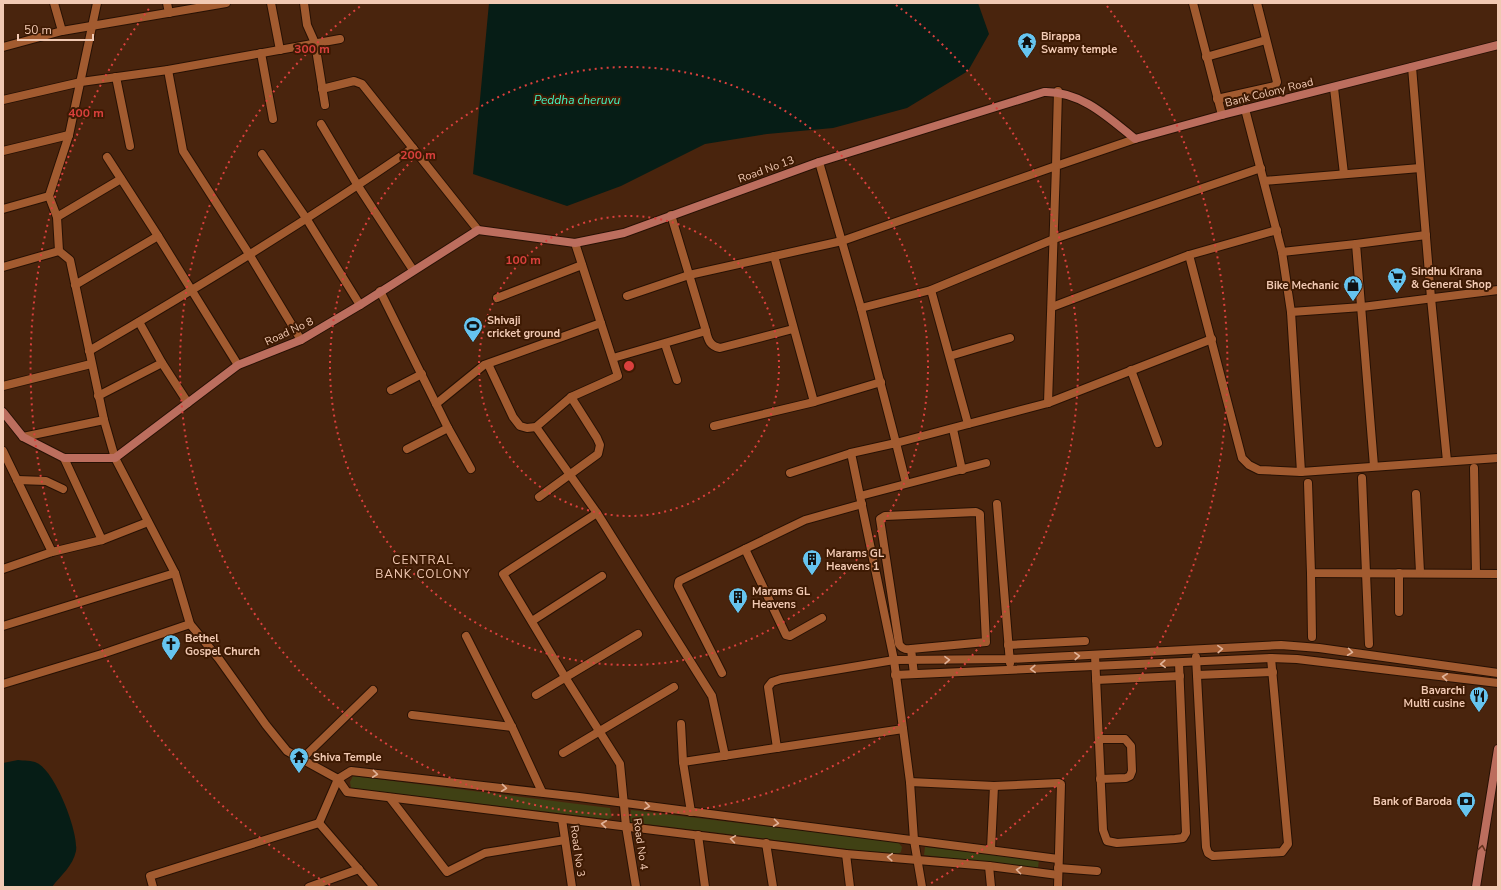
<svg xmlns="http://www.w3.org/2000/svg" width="1501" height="890" viewBox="0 0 1501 890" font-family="'Nunito Sans',sans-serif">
<rect width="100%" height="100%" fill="#49240d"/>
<g fill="#404114">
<path d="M353 776 610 808 612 817 608 819 351 788 350 782Z"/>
<path d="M631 810 898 842 902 847 901 852 896 855 630 822Z"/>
<path d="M925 847 1039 860 1038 868 924 855Z"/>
</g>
<g fill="#061d16">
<path d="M489 3H978L989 34 968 71 907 108 833 128 767 134 705 144 621 186 567 206 473 174Z"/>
<path d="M18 760C23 761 32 760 37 763 55 771 79 832 76 851 73 866 61 875 52 887H3V763Z"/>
</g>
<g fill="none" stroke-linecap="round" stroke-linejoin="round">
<defs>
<g id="street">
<path d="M54 3 62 31"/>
<path d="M97 3 69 135 49 196 57 217 59 251 70 260 104 420 115 458 175 573 190 624 219 659 266 725 287 751 338 779 347 792 846 854 989 866 1058 875"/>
<path d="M167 3 169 13"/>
<path d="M271 3 280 50"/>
<path d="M304 3 307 25 315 43 325 105"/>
<path d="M1193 3 1222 115"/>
<path d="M3 47 62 31 226 3"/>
<path d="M261 53 273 119"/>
<path d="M1206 57 1266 40"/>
<path d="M1412 67 1431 298 1447 461"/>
<path d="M168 70 183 151 249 254 301 340"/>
<path d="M116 77 130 146"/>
<path d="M1334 88 1344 174"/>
<path d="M322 89 354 81 362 84 478 230"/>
<path d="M1217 99 1275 86 1277 82 1257 3"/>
<path d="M3 100 81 82 168 70 340 39"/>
<path d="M1245 109 1282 252 1291 312 1301 472"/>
<path d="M321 124 358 186 413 270"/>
<path d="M3 151 69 135"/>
<path d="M262 154 306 218 360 305"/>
<path d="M107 157 158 236 238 365"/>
<path d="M819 162 861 308 896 443 1048 403 1056 166 1135 139"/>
<path d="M1264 181 1420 168"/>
<path d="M3 209 49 196"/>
<path d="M671 215 706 331"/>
<path d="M57 217 121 179"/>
<path d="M1282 252 1356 244"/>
<path d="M1189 255 1242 458 1249 465 1259 470 1301 472 1498 458"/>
<path d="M774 256 814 402"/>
<path d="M3 267 59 251"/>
<path d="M75 285 158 236"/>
<path d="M931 290 968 424"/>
<path d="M380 291 448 428 471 469"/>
<path d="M627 296 689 275 842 241 1056 166 1058 91"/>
<path d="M497 298 582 265"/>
<path d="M1052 307 1189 255 1277 230"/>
<path d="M861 308 931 290 1054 239 1261 168"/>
<path d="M1291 312 1362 307 1498 290"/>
<path d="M665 344 677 380"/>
<path d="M89 351C199 287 308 220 413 148"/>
<path d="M950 356 1010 338"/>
<path d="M613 358 706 331C708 340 710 346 720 348L793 329"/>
<path d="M162 363 188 403"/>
<path d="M488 364 513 417 520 426 527 428 536 427 571 397 618 376 575 243"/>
<path d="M1131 370 1158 443"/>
<path d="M3 386 91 364"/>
<path d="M391 390 422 374"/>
<path d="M98 396 162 363 139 322"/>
<path d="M1048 403 1212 339"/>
<path d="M436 404 484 365 601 323"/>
<path d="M714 426 814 402 881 382"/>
<path d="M536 427 597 513 712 696 725 756"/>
<path d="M953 429 962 470"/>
<path d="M23 437 104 420"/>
<path d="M407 449 448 428"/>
<path d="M3 451 52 552"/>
<path d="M64 458 102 540"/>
<path d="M1374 466 1356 244 1426 235"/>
<path d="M1474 468 1476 573"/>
<path d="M790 473 851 453"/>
<path d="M1362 478 1369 644"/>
<path d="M17 480 46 481 63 489"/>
<path d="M906 483 896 443 851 453 894 660 910 782 914 840 922 887"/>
<path d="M1308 483 1311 573 1498 574"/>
<path d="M1416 494 1420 572"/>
<path d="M860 496 986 463"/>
<path d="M539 497 598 454 600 445 597 438 571 397"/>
<path d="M997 504 1010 663"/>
<path d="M597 513 503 574 565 677 620 764 626 826 636 887"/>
<path d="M745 549 786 635 790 636 822 618"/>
<path d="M3 569 52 552 102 540 148 522"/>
<path d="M1311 573 1312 637"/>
<path d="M1399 573V612"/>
<path d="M532 621 602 576"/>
<path d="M3 626 175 573"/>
<path d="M466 636 512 727 542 792"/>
<path d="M1008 645 1085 641"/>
<path d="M911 649 986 642 980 518V514L976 512 885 516 880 519 899 644C902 649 905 650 911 649L914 674"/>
<path d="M1095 655 1103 830 1107 841 1117 843 1175 839 1183 838 1186 833 1179 663"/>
<path d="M1196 657 1206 847 1208 853 1213 856 1282 852 1288 844 1271 658"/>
<path d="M722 673 678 586 679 581 805 520 862 504"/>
<path d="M895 675 1271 658 1297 659 1498 683"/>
<path d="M1197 675 1273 672"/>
<path d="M1096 680 1180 676"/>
<path d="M3 684 105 653 190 624"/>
<path d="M536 695 638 634"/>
<path d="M412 715 512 727"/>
<path d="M681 724 683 762"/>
<path d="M1099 739H1125L1131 746 1132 771 1130 776 1126 778 1100 779"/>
<path d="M777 748 768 687 772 682 781 679 894 660 1009 659 1281 645 1319 648 1498 673"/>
<path d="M563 753 674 687"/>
<path d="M301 760 373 690"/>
<path d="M910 782 994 786 991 849"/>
<path d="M994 786 1059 783 1061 784 1058 887"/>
<path d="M390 798 447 872 485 853 565 840"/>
<path d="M691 812 683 762 903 729"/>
<path d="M562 819 572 887"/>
<path d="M319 823 338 779 351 771 579 797 1058 859"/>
<path d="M698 835 705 887"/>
<path d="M766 843 773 887"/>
<path d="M846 854 850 887"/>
<path d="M989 866 991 887"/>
<path d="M1058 868 1097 871"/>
<path d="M153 887 150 876 319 823 374 887"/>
<path d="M309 887 359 869"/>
</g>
<g id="secondary">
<path d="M3 412 23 437 64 458H115L238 365 301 340 360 305 478 230 575 243 624 233 819 162 1044 92C1081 91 1108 117 1135 139L1222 115 1498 45"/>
<path d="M1476 887 1498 749"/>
</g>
</defs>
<use href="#street" stroke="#271104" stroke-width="10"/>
<use href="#secondary" stroke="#271104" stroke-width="10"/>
<use href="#street" stroke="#a25b30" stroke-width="8"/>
<use href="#secondary" stroke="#bc6e5e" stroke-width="8"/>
</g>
<defs><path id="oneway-chevron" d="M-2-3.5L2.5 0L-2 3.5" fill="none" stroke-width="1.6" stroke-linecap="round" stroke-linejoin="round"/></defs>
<g stroke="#e1b399">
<use href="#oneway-chevron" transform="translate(1220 649) rotate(-3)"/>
<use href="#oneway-chevron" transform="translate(1350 652) rotate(8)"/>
<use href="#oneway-chevron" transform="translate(1077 656) rotate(-3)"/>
<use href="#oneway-chevron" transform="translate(947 660) rotate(-1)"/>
<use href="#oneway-chevron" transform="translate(1163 664) rotate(177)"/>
<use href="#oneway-chevron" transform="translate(1033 669) rotate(178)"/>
<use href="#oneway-chevron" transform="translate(1445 677) rotate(-174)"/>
<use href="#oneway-chevron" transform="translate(375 774) rotate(6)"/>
<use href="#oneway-chevron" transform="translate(504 788) rotate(6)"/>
<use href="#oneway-chevron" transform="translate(647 806) rotate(7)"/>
<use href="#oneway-chevron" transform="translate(776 823) rotate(7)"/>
<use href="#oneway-chevron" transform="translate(604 824) rotate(-174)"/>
<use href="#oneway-chevron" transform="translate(733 839) rotate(-172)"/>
<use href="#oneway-chevron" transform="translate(890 857) rotate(-176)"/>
<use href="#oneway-chevron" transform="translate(1019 870) rotate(-173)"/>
</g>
<use stroke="#64331e" href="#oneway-chevron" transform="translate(1482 848) rotate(-81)"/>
<g fill="none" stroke="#da403d" stroke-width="2" stroke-dasharray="2 4">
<circle cx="629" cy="366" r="150"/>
<circle cx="629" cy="366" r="299"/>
<path d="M896 5A449 449 0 1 1 362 5"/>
<path d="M330 885A599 599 0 0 1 151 6M1107 6A599 599 0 0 1 928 885"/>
</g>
<defs>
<symbol id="temple-pin" viewBox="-11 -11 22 30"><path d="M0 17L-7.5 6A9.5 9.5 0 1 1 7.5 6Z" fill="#66c4ef" stroke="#3e1a03"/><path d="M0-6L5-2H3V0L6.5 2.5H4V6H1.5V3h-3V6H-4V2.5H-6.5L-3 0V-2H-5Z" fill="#111"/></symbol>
<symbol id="supermarket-pin" viewBox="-11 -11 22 30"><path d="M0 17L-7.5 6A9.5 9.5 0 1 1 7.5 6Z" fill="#66c4ef" stroke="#3e1a03"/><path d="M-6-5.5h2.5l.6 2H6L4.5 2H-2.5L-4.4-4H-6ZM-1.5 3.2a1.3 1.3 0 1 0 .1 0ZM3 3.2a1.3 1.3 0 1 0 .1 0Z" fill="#111"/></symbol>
<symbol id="shop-pin" viewBox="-11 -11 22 30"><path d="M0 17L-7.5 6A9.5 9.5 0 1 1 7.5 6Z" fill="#66c4ef" stroke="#3e1a03"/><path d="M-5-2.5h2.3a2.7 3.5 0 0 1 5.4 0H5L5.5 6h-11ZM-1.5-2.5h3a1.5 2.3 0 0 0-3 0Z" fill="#111"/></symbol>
<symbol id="stadium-pin" viewBox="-11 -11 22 30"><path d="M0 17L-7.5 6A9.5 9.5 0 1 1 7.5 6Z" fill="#66c4ef" stroke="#3e1a03"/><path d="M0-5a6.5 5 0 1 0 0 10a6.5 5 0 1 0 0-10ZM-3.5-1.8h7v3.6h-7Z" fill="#111"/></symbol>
<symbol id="building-pin" viewBox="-11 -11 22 30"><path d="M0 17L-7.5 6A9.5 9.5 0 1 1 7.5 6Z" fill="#66c4ef" stroke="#3e1a03"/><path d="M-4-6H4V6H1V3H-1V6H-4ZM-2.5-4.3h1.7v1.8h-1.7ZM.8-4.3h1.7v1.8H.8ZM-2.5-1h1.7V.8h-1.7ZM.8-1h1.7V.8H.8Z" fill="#111"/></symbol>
<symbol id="church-pin" viewBox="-11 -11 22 30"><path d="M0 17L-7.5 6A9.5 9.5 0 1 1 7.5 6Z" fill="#66c4ef" stroke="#3e1a03"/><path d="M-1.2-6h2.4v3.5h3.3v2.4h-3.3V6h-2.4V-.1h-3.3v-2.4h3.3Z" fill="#111"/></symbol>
<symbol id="restaurant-pin" viewBox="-11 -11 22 30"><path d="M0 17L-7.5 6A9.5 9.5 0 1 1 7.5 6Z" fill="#66c4ef" stroke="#3e1a03"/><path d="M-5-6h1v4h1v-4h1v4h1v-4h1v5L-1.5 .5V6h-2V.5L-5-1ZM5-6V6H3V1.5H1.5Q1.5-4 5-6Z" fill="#111"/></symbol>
<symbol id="bank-pin" viewBox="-11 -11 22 30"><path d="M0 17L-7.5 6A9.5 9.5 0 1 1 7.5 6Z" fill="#66c4ef" stroke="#3e1a03"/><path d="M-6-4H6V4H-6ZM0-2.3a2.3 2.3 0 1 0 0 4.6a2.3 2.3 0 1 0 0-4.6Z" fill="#111"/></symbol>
</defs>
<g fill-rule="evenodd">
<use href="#temple-pin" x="1016" y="31" width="22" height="30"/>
<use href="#supermarket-pin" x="1386" y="266" width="22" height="30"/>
<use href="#shop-pin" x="1342" y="274" width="22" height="30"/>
<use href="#stadium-pin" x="462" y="315" width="22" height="30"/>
<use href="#building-pin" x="801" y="548" width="22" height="30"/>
<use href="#building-pin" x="727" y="586" width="22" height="30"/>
<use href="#church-pin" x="160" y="633" width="22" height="30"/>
<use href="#restaurant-pin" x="1468" y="685" width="22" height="30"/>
<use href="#temple-pin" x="288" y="746" width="22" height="30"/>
<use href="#bank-pin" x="1455" y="790" width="22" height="30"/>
</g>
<g text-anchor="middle" stroke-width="4" stroke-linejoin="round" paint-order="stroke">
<g font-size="11" font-weight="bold" fill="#f1c9b3" stroke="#3e1a03" text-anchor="start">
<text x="1041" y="40">Birappa<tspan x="1041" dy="13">Swamy temple</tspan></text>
<text x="1411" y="275">Sindhu Kirana<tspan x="1411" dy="13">&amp; General Shop</tspan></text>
<text x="1339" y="289" text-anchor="end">Bike Mechanic</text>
<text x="487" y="324">Shivaji<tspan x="487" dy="13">cricket ground</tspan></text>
<text x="826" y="557">Marams GL<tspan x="826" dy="13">Heavens 1</tspan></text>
<text x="752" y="595">Marams GL<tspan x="752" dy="13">Heavens</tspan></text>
<text x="185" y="642">Bethel<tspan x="185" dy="13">Gospel Church</tspan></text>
<text x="1465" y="694" text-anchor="end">Bavarchi<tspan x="1465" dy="13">Multi cusine</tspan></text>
<text x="313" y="761">Shiva Temple</text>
<text x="1452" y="805" text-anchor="end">Bank of Baroda</text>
</g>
<g font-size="11" fill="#f1c9b3" stroke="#3e1a03">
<text transform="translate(1269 92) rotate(-14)" y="4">Bank Colony Road</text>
<text transform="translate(766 169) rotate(-20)" y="4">Road No 13</text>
<text transform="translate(289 331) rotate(-25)" y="4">Road No 8</text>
<text transform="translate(641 844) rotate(82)" y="4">Road No 4</text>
<text transform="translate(578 851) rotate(82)" y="4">Road No 3</text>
</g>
<g font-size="12" font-style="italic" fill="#40f4c3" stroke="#3e1a03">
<text x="577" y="104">Peddha cheruvu</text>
</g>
<g font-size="12" letter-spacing="1" fill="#f1c9b3" stroke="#3e1a03">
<text x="423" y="564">CENTRAL<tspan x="423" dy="14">BANK COLONY</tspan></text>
</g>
</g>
<circle cx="629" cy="366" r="6" fill="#da403d" stroke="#3e1a03" stroke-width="2"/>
<g font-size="12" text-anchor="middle" font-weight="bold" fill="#da403d" stroke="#3e1a03" stroke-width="4" stroke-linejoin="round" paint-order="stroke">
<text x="312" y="53">300 m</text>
<text x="86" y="117">400 m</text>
<text x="418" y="159">200 m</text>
<text x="523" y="264">100 m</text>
</g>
<rect width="1501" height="890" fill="none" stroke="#f1c9b3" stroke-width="8"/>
<path d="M18 34v6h75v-6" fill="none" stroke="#f1c9b3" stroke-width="2"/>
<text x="24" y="34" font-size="12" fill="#f1c9b3" stroke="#3e1a03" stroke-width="3" paint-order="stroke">50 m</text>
</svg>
